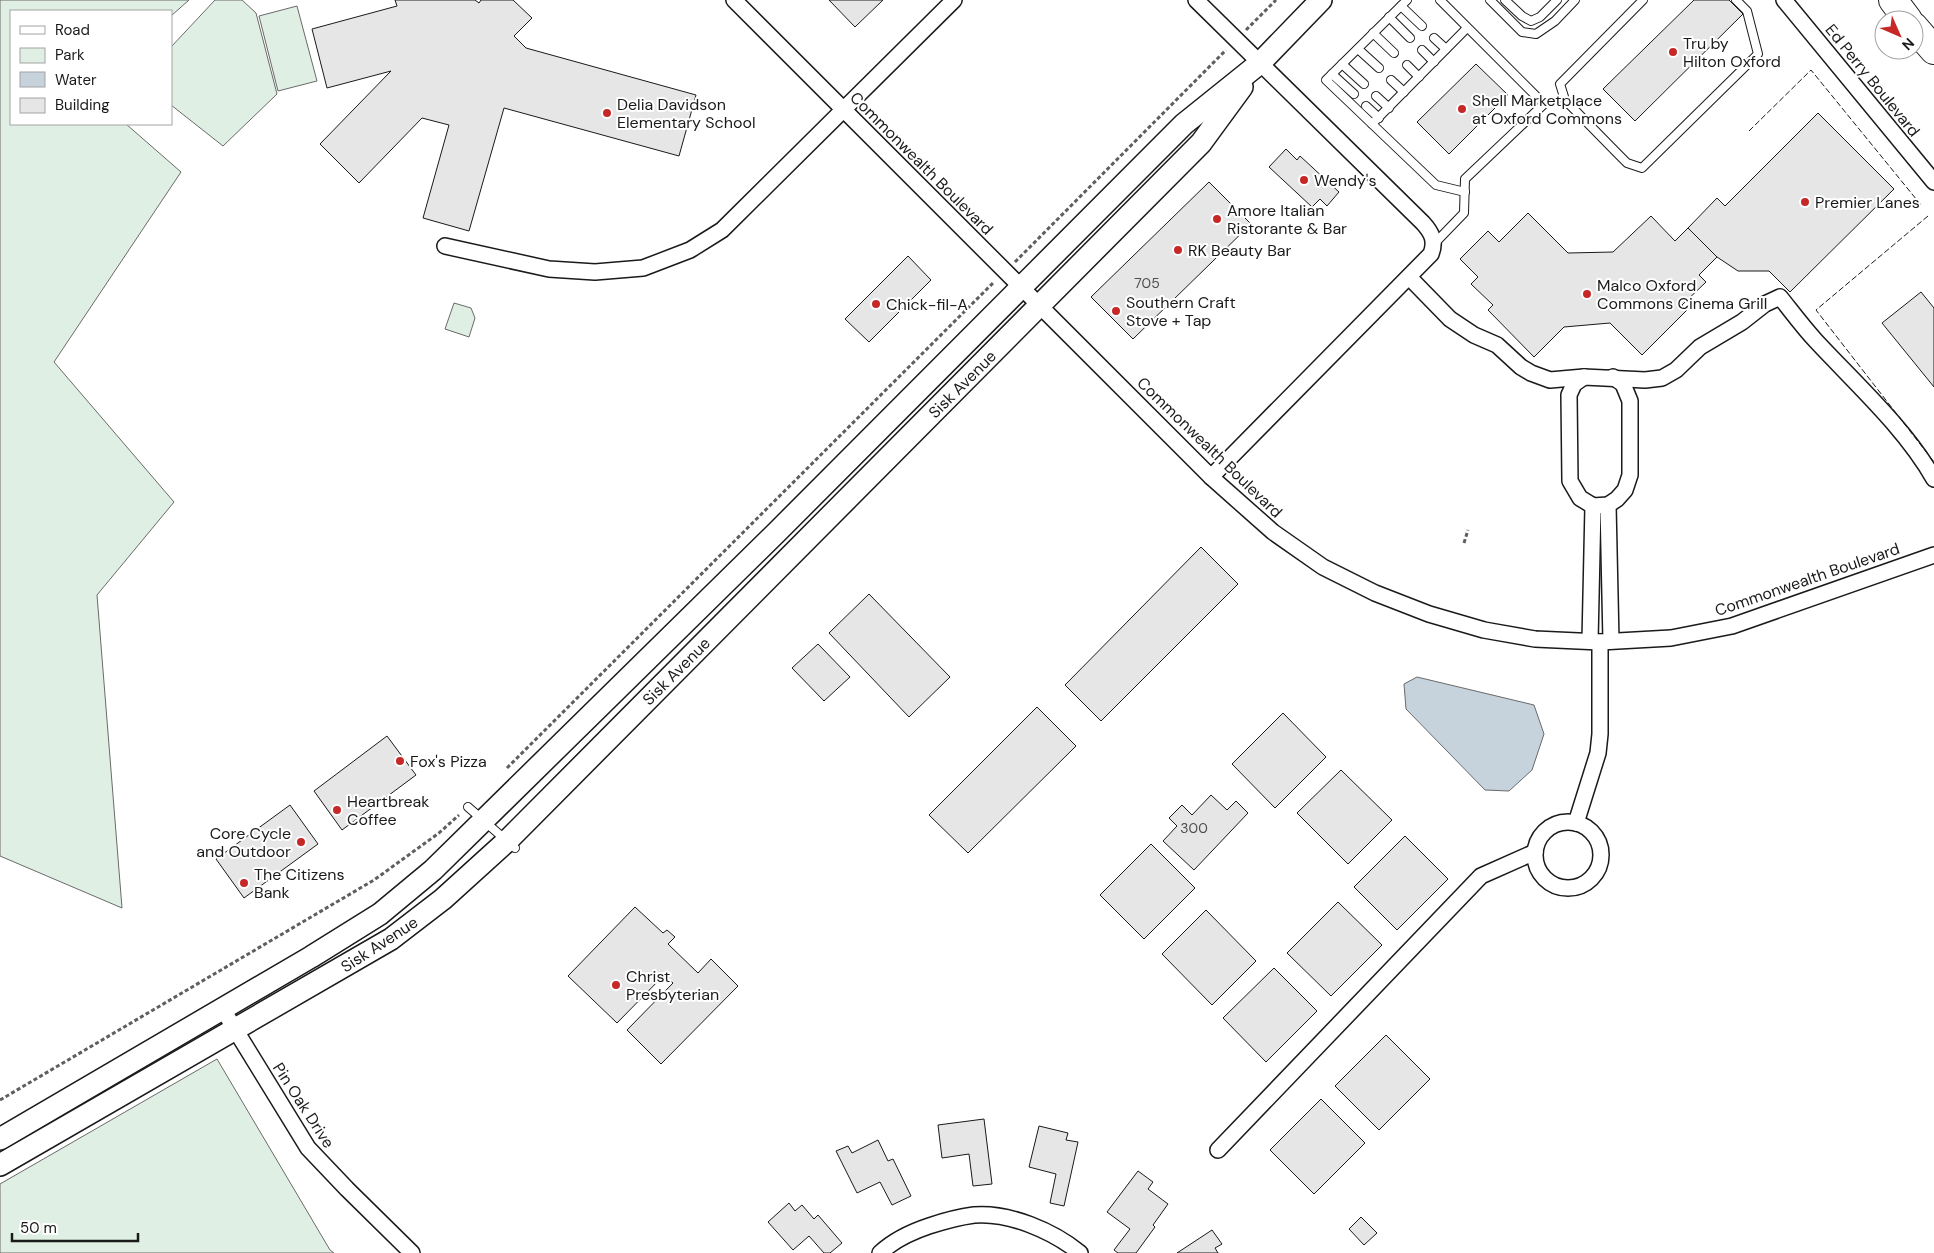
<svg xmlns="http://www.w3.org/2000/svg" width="1934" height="1253" viewBox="0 0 1934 1253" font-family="'DM Sans',sans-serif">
<rect width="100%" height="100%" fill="#fff"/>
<g fill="#e0efe3" stroke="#6a6a6a">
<path d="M0 0H189L171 16V11H11V124H126L181 172 54 362 174 502 97 595 122 908 0 856Z"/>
<path d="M215 0H242L256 13 277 94 223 146 171 105V47Z"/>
<path d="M297 6 317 81 278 91 259 16Z"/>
<path d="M454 303 471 308 475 318 469 337 445 329Z"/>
<path d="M217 1059 330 1250 334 1253H0V1184Z"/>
</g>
<path fill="#c6d2dc" stroke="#6a6a6a" d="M1417 677 1534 705 1544 734 1532 770 1509 791 1485 790 1406 709 1404 684Z"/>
<g fill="#e6e6e6" stroke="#1a1a1a">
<path d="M395 0H475L479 3 481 0H513L532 18 514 36 526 48 696 95 679 156 504 108 469 231 423 218 449 125 422 118 359 183 320 144 391 71 327 88 312 29 397 6Z"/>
<path d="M829 0H883L855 27Z"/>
<path d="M1694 0H1729L1743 14 1635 121 1603 89Z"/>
<path d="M1476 64 1508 95 1449 154 1417 122Z"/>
<path d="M1818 113 1894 189 1790 292 1769 271H1738L1717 257 1688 228 1717 198 1725 206Z"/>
<path d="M1286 149 1297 160 1300 156 1339 192 1327 206 1320 199 1312 207 1269 167Z"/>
<path d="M1209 182 1251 224 1133 339 1091 297Z"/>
<path d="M1528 213 1568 253 1613 252 1651 216 1675 241 1688 228 1717 257 1699 275 1706 282 1682 305 1687 310 1642 355 1610 323 1564 327 1534 357 1488 310 1493 305 1471 284 1478 277 1460 259 1488 231 1499 242Z"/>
<path d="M908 256 931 280 869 342 845 319Z"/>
<path d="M1921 292 1934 308V387L1882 323Z"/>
<path d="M1201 547 1238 584 1101 721 1065 685Z"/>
<path d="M869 594 950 677 909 717 829 633Z"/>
<path d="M818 644 850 677 824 701 792 668Z"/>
<path d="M1037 707 1076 746 968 853 929 815Z"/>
<path d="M1283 713 1326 757 1275 808 1232 764Z"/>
<path d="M387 736 416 775 342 830 314 791Z"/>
<path d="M1341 770 1392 820 1348 864 1297 813Z"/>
<path d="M1211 795 1227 810 1236 801 1248 813 1194 870 1163 841 1177 826 1169 818 1182 805 1192 815Z"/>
<path d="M290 805 318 844 244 898 216 859Z"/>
<path d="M1405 836 1448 879 1397 930 1354 887Z"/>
<path d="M1151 844 1195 888 1144 939 1100 895Z"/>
<path d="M1338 902 1382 945 1331 996 1287 953Z"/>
<path d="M635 907 663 933 667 930 675 937 668 944 698 973 711 959 738 986 661 1064 627 1030 673 983 664 975 617 1023 568 976Z"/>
<path d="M1206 910 1256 961 1212 1005 1162 954Z"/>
<path d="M1274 968 1317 1011 1266 1062 1223 1018Z"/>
<path d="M1386 1035 1430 1079 1379 1130 1335 1086Z"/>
<path d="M1321 1099 1365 1143 1314 1194 1270 1150Z"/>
<path d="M984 1119 992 1184 973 1186 969 1154 942 1158 938 1125Z"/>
<path d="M1039 1126 1068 1133 1066 1140 1078 1142 1064 1206 1050 1203 1056 1174 1029 1167Z"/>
<path d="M878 1140 888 1161 893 1159 911 1196 892 1205 880 1182 857 1193 836 1151 848 1146 852 1153Z"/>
<path d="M1138 1171 1153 1182 1148 1189 1168 1204 1153 1225 1155 1227 1136 1253H1118L1114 1250 1130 1229 1107 1212Z"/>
<path d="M789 1203 795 1211 802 1205 814 1219 818 1215 842 1243 830 1253H824L809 1236 793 1250 768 1222Z"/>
<path d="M1361 1217 1377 1233 1364 1245 1349 1229Z"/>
<path d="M1212 1230 1222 1244 1215 1248 1218 1253H1177Z"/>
</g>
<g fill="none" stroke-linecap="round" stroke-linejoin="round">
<defs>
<g id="lane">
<path d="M1407 0 1326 80 1436 185 1465 192"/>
<path d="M1490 0 1522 32 1536 34 1555 21 1575 0"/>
<path d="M1505 0 1522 16 1531 21 1540 17 1557 0"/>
<path d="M1643 0 1560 84 1565 100 1618 154 1627 163 1642 168 1758 54 1747 11 1736 0"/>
<path d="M1401 6 1422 26"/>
<path d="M1389 17 1410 38"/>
<path d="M1373 33 1394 53"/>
<path d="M1434 38 1446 49"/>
<path d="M1358 49 1379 68"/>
<path d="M1422 50 1434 62"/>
<path d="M1342 64 1364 84"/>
<path d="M1407 65 1419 77"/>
<path d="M1332 74 1354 94"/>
<path d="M1391 80 1404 92"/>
<path d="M1376 96 1389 108"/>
<path d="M1366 106 1379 118"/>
<path d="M1372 124 1467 28"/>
<path d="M1434 244 1464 213 1465 179 1544 104 1440 0"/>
<path d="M468 807 515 848"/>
</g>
<g id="street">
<path d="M734 0 1211 477 1273 532 1323 567 1375 593 1429 614 1484 630 1535 639 1600 642 1671 638 1732 626 1934 555"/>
<path d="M1196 0 1423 223C1432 233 1436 241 1431 254L1211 477"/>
<path d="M1784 0 1934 182"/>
<path d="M445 246 549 269 595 272 643 268 690 250 722 230 954 0"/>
<path d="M1409 277 1450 319 1474 335 1497 345 1521 367 1531 373 1550 380 1584 377 1645 380 1662 378 1676 370 1700 347 1742 322 1765 304 1780 297C1792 312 1803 327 1816 341 1856 384 1905 428 1934 479"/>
<path d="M1584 377 1574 384 1569 395 1570 481 1580 498 1593 506 1608 505 1617 499 1625 490 1630 475V401L1623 384 1613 377"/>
<path d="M1608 505 1611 641"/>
<path d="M1590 641 1593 506"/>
<circle cx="1568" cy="855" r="33"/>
<path d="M1576 823 1598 753 1600 734V642"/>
<path d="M222 1008 308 1148 347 1189 412 1253"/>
<path d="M1218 1150 1481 876 1535 852"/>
<path d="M880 1253C894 1240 911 1232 929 1226 944 1221 959 1217 974 1215 1009 1212 1053 1231 1080 1253"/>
</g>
<g id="secondary">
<path d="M0 1139 311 957 380 914 433 870 776 533 1184 124 1260 63 1321 0"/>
<path d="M0 1165 391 939 443 899 507 841 1201 143 1242 87"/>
</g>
<g id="highway">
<path d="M1893 0 1908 20"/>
<path d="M1914 27 1934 50"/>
</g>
</defs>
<use href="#lane" stroke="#1a1a1a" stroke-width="10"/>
<use href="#street" stroke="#1a1a1a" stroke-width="18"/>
<use href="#secondary" stroke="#1a1a1a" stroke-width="24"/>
<use href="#highway" stroke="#1a1a1a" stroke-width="30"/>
<g stroke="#5f5f5f" stroke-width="3" stroke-dasharray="4 2.5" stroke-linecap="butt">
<path d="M1246 30 1276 0"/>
<path d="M1015 262 1226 50"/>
<path d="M1464 543 1468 530"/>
<path d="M507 768 994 282"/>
<path d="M0 1100 374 880 439 833 459 815"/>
</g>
<use href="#lane" stroke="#fff" stroke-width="8"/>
<use href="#street" stroke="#fff" stroke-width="15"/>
<use href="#secondary" stroke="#fff" stroke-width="21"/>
<use href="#highway" stroke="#fff" stroke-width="28"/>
<g stroke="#1a1a1a" stroke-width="1" stroke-dasharray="6 2.5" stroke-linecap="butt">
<path d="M1749 131 1811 70 1921 205"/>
<path d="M1928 216 1816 310 1934 462"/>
</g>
</g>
<g fill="#c62828" stroke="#fff" stroke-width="2">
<circle cx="1673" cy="52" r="5"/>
<circle cx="1462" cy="109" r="5"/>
<circle cx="607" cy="113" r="5"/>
<circle cx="1304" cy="180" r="5"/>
<circle cx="1805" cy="202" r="5"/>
<circle cx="1217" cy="219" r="5"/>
<circle cx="1178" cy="250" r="5"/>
<circle cx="1587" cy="294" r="5"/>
<circle cx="876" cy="304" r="5"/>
<circle cx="1116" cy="311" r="5"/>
<circle cx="400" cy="761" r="5"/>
<circle cx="337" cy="810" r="5"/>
<circle cx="301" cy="842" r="5"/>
<circle cx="244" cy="883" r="5"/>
<circle cx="616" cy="985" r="5"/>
</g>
<g text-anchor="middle" stroke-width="4" stroke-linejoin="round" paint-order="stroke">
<g font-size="14" fill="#4d4d4d">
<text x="1147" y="288">705</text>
<text x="1194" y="833">300</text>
</g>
<g font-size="16" fill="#1a1a1a" stroke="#fff" text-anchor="start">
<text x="1683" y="49">Tru by<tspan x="1683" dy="18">Hilton Oxford</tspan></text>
<text x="1472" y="106">Shell Marketplace<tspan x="1472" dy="18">at Oxford Commons</tspan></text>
<text x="617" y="110">Delia Davidson<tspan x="617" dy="18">Elementary School</tspan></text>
<text x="1314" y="186">Wendy's</text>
<text x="1815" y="208">Premier Lanes</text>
<text x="1227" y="216">Amore Italian<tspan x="1227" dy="18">Ristorante &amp; Bar</tspan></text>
<text x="1188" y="256">RK Beauty Bar</text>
<text x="1597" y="291">Malco Oxford<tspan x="1597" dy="18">Commons Cinema Grill</tspan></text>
<text x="1126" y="308">Southern Craft<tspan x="1126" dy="18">Stove + Tap</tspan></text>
<text x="886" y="310">Chick-fil-A</text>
<text x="410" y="767">Fox's Pizza</text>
<text x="347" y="807">Heartbreak<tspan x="347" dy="18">Coffee</tspan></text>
<text x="291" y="839" text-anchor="end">Core Cycle<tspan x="291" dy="18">and Outdoor</tspan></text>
<text x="254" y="880">The Citizens<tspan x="254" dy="18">Bank</tspan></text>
<text x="626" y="982">Christ<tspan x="626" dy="18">Presbyterian</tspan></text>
</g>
<g font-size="16" fill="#1a1a1a" stroke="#fff">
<text transform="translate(1873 80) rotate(51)" y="6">Ed Perry Boulevard</text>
<text transform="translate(922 163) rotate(45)" y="6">Commonwealth Boulevard</text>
<text transform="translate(962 384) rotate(-45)" y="6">Sisk Avenue</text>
<text transform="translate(1210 447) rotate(44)" y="6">Commonwealth Boulevard</text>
<text transform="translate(1807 579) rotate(-19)" y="6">Commonwealth Boulevard</text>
<text transform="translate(676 671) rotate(-45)" y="6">Sisk Avenue</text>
<text transform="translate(379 944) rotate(-33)" y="6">Sisk Avenue</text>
<text transform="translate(304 1105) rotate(57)" y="6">Pin Oak Drive</text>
</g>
</g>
<rect x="10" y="10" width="162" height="115" fill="#ffffff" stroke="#a3a3a3"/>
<rect x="20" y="26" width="25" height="8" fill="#ffffff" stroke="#a3a3a3"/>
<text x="55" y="35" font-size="15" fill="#1a1a1a">Road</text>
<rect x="20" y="48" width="25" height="15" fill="#e0efe3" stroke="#a3a3a3"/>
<text x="55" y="60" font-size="15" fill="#1a1a1a">Park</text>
<rect x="20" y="72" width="25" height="15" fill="#c6d2dc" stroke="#a3a3a3"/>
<text x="55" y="85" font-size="15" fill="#1a1a1a">Water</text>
<rect x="20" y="98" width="25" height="15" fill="#e6e6e6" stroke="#a3a3a3"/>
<text x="55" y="110" font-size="15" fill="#1a1a1a">Building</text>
<g transform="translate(1899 35) rotate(135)"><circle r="24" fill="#ffffff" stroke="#a3a3a3"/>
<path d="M0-4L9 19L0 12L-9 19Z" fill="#c62828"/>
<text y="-8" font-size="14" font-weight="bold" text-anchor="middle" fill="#1a1a1a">N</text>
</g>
<path d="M12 1233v8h126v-8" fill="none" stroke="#1a1a1a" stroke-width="2.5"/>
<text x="20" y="1233" font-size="15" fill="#1a1a1a" stroke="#ffffff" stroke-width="4" paint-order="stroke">50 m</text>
</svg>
